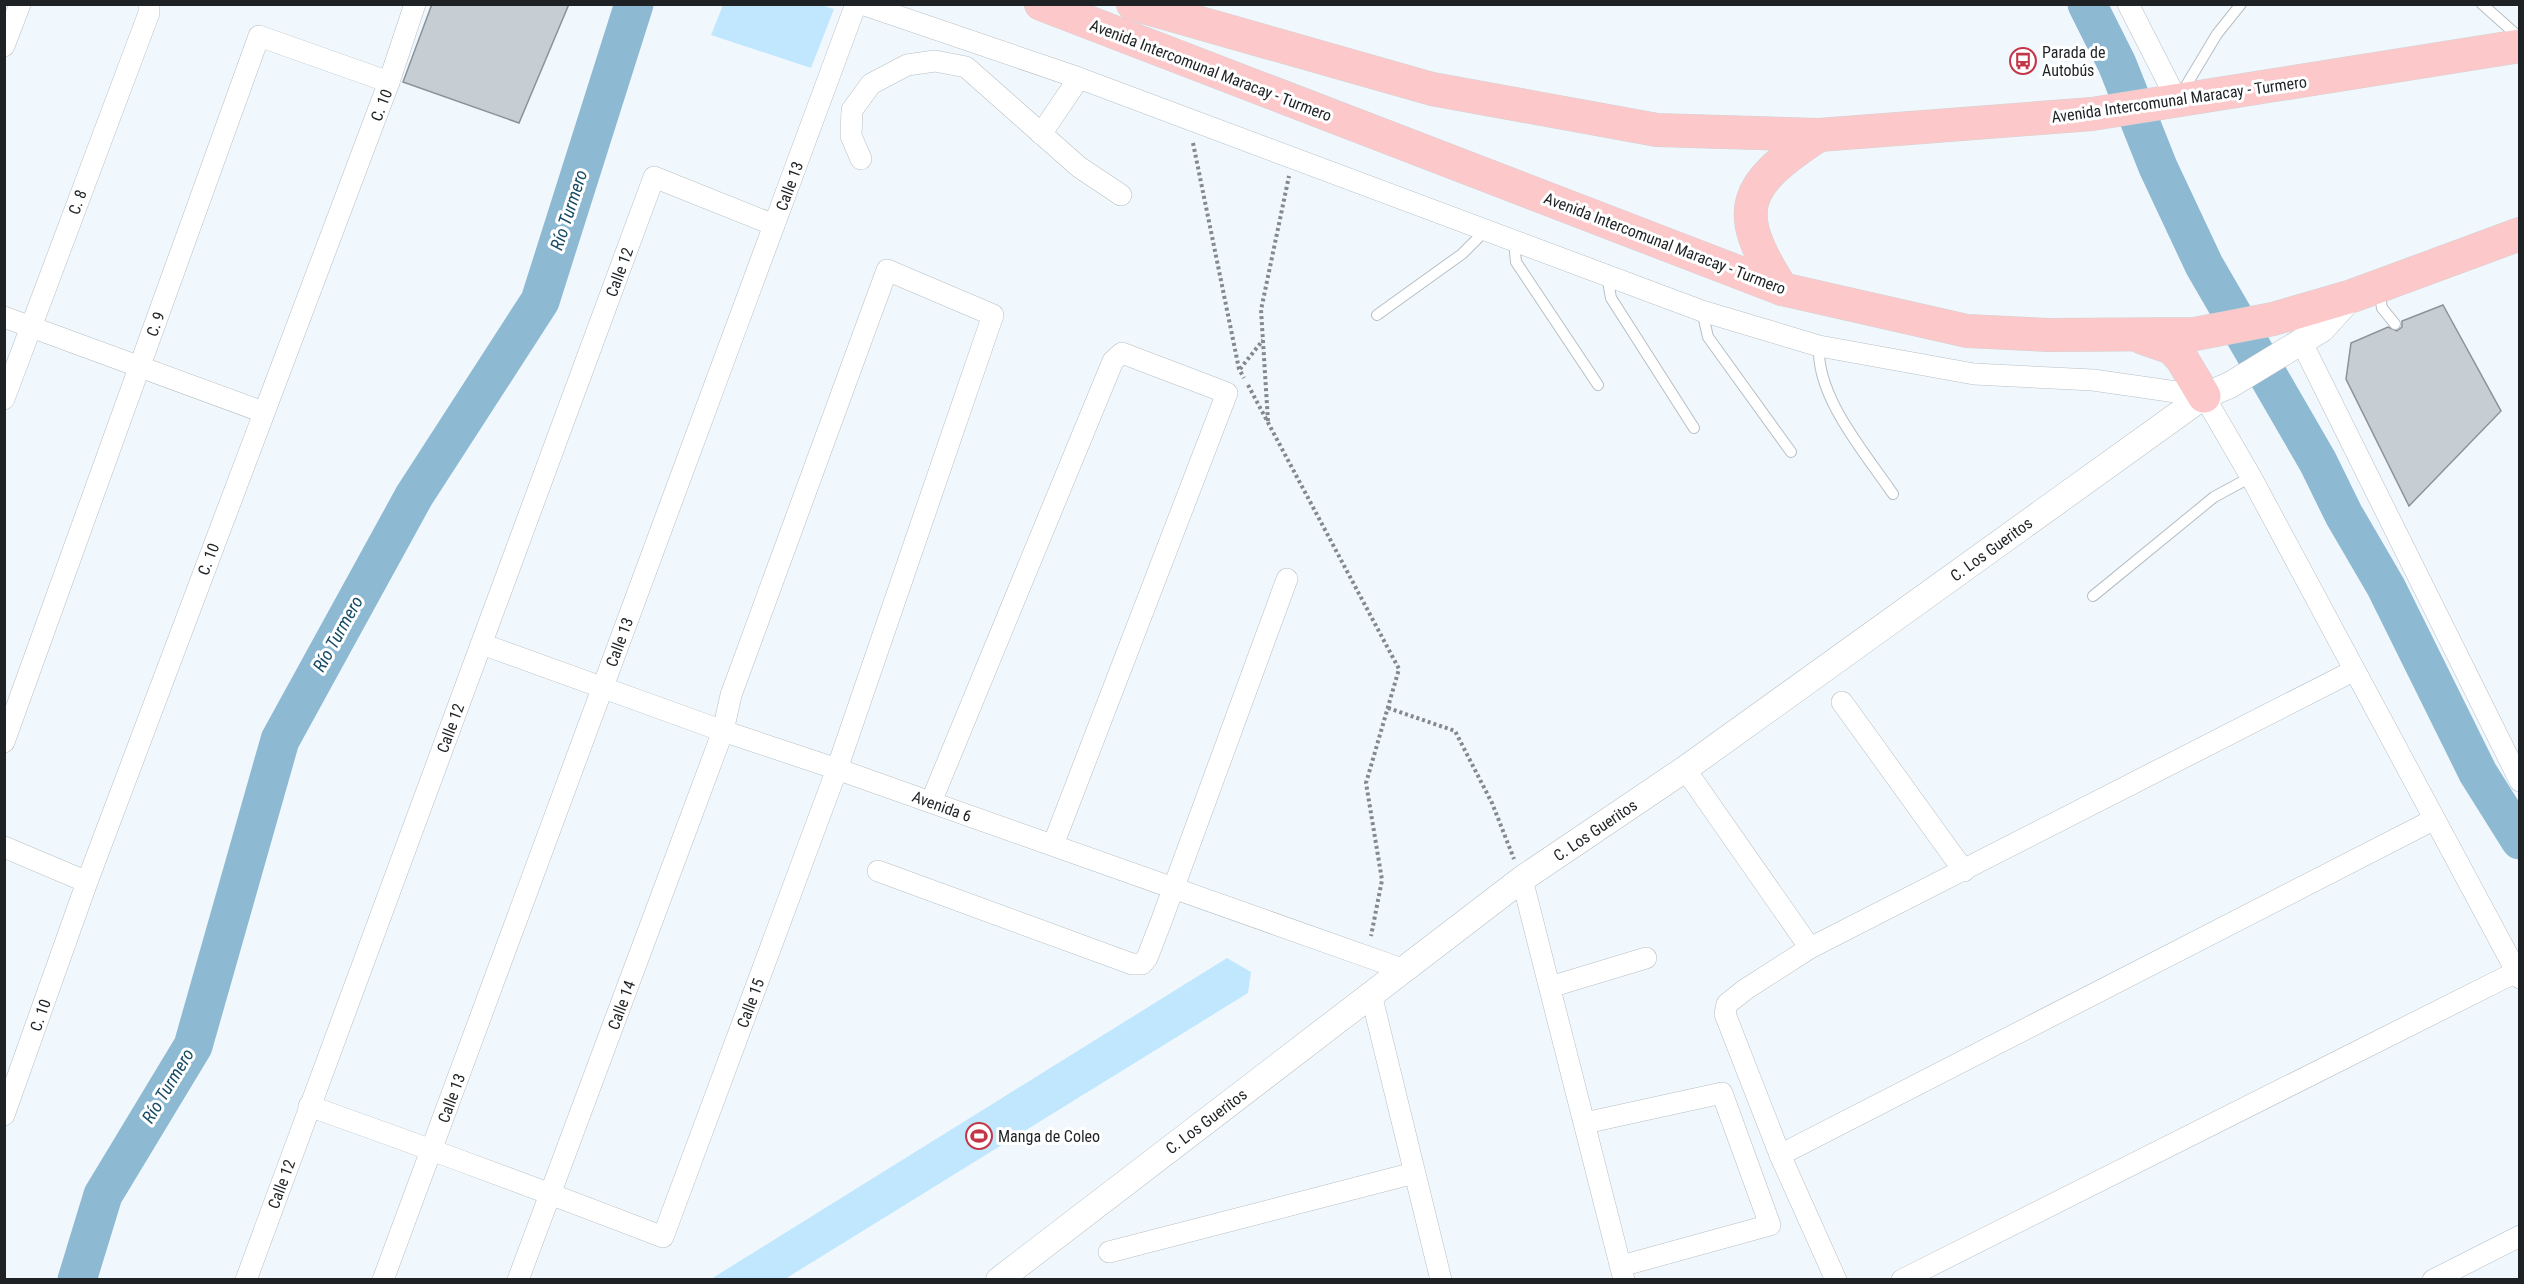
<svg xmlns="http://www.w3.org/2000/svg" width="2524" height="1284" viewBox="0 0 2524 1284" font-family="'Roboto Condensed',sans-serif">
<rect width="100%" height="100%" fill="#f0f8fd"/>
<g fill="#c1e7fe">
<path d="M821 5 834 9 811 68 711 35 723 5Z"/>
<path d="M1227 958 1251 972 1248 993 785 1279H711Z"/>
</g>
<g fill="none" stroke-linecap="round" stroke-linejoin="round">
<g stroke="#8eb9d3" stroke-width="39">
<path d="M2087 4 2117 64 2158 167 2204 265 2318 462 2344 515 2386 587 2478 773 2520 840"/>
<path d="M77 1280 103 1195 193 1046 280 740 414 496 540 301 634 4"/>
</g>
</g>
<g fill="#c6ced3" stroke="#8b9398" stroke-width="1.5">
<path d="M432 4H569L519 123 403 82Z"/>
<path d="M2443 305 2501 411 2409 506 2346 379 2351 343 2388 327 2397 331 2402 327V321Z"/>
</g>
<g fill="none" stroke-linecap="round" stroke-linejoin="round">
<defs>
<g id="service">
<path d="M2482 4 2520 38"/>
<path d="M2181 94 2217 34 2241 4"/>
<path d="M1514 242 1516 262 1598 385"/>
<path d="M1607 276 1611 298 1694 428"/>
<path d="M2379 290 2382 308 2395 324"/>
<path d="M1702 311 1708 337 1791 452"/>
<path d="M1377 315 1462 254 1486 230"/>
<path d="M1819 346C1816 397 1865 453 1893 494"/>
<path d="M2093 596 2214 497 2251 477"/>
</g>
<g id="minor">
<path d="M862 4 1079 78 1702 311 1819 346 1974 374 2093 380 2204 396 2251 477 2520 978"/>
<path d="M2128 4 2177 100"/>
<path d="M4 46 20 4"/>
<path d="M1041 134 1079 78"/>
<path d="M861 159 851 136 852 110 871 84 907 65 935 61 966 67 1079 167 1121 195"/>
<path d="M4 317 263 412"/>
<path d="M2302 343 2520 781"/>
<path d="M4 399 149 13V4"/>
<path d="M482 644 723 731 837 769 1402 969"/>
<path d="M1842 702 1964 871"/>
<path d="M4 742 259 36 389 82"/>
<path d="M1685 769 1810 948"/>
<path d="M931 802 1113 361 1122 353 1227 393 1053 845"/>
<path d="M4 847 87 882"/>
<path d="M878 871 1132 964H1142L1147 958 1161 922 1287 579"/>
<path d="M1522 879 1624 1280"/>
<path d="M1550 987 1646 958"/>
<path d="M1371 994 1441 1280"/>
<path d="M309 1106C428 1148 546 1192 663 1237L837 769 993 315 887 270 731 695 723 731 518 1280"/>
<path d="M4 1115 87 882 389 82 415 4"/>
<path d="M1585 1123 1722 1093 1770 1225 1621 1266"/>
<path d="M1780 1155 2433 820"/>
<path d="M1109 1252 1414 1173"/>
<path d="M246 1280 654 177 774 225"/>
<path d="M383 1280 856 4"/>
<path d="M1836 1280 1780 1155 1725 1014 1727 1004 1746 989 1810 948 2353 671"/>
<path d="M1902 1280 2516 972"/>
<path d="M2433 1280 2520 1236"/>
</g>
<path id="tertiary" d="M999 1280 1522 879 1685 769 2204 396 2230 385 2322 329 2352 296"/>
<g id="primary">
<path d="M1041 4 1782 289 1967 331 2049 335 2195 334 2273 319 2352 296 2520 234"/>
<path d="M1133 4 1432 89 1657 130 1819 135 2092 114 2520 46"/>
<path d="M1782 289C1730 209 1743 185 1819 135"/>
<path d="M2143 338 2172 348 2182 359 2204 396"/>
</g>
</defs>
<use href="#service" stroke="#b7bfc4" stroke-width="12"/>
<use href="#minor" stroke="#b7bfc4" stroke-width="22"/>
<use href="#tertiary" stroke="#b7bfc4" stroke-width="27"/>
<use href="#primary" stroke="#d2d3d3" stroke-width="34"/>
<g stroke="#83898c" stroke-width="4" stroke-dasharray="3 3" stroke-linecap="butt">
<path d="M1193 143 1239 369 1244 378"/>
<path d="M1240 369 1263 340"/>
<path d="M1248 385 1399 669 1366 783 1382 880 1371 936"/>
<path d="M1268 421 1261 310 1289 176"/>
<path d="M1388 708 1455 731 1492 803 1514 859"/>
</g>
<use href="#service" stroke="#fff" stroke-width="10"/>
<use href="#minor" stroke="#fff" stroke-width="21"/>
<use href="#tertiary" stroke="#fff" stroke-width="26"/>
<use href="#primary" stroke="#fdc8ca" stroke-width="33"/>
</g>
<defs>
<symbol id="bus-ring" viewBox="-11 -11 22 22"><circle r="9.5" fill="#fff" stroke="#c53548" stroke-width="1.5"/><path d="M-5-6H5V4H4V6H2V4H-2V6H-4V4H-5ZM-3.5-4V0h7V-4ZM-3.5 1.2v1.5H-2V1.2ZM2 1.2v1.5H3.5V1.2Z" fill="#c53548"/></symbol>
<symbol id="stadium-ring" viewBox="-11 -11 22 22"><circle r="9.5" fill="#fff" stroke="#c53548" stroke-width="1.5"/><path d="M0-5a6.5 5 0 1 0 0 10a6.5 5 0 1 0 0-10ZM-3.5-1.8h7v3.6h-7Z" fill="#c53548"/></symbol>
</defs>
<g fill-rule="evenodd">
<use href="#bus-ring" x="2008" y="46" width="30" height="30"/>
<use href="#stadium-ring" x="964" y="1121" width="30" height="30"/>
</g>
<g text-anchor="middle" stroke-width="6" stroke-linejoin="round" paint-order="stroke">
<g font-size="16" fill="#1f2224" stroke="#fff" text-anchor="start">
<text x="2042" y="58">Parada de<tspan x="2042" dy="18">Autobús</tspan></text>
<text x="998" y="1142">Manga de Coleo</text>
</g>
<g font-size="16" fill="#1f2224" stroke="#fff">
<text transform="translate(1211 70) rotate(21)" y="6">Avenida Intercomunal Maracay - Turmero</text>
<text transform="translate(2179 99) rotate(-8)" y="6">Avenida Intercomunal Maracay - Turmero</text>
<text transform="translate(381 105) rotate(-69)" y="6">C. 10</text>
<text transform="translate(789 186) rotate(-70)" y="6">Calle 13</text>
<text transform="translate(77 202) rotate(-70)" y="6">C. 8</text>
<text transform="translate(1665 243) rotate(21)" y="6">Avenida Intercomunal Maracay - Turmero</text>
<text transform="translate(619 272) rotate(-70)" y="6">Calle 12</text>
<text transform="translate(155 324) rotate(-70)" y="6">C. 9</text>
<text transform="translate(1991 549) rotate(-36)" y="6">C. Los Gueritos</text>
<text transform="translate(208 559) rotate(-69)" y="6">C. 10</text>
<text transform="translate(619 642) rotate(-70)" y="6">Calle 13</text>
<text transform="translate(450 728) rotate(-70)" y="6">Calle 12</text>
<text transform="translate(942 806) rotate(20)" y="6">Avenida 6</text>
<text transform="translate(1595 830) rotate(-34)" y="6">C. Los Gueritos</text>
<text transform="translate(750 1003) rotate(-70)" y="6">Calle 15</text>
<text transform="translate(621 1005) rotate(-70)" y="6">Calle 14</text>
<text transform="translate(40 1015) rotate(-71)" y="6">C. 10</text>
<text transform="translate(451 1098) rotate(-70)" y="6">Calle 13</text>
<text transform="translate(1206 1121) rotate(-37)" y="6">C. Los Gueritos</text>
<text transform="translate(281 1184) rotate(-70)" y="6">Calle 12</text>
</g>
<g font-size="18" font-style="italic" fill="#164b66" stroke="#fff">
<text transform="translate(569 210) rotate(-72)" y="6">Río Turmero</text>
<text transform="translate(338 634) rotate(-61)" y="6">Río Turmero</text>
<text transform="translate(168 1086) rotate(-59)" y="6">Río Turmero</text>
</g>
</g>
<rect width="2524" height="1284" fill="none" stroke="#1f2224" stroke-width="12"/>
</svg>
